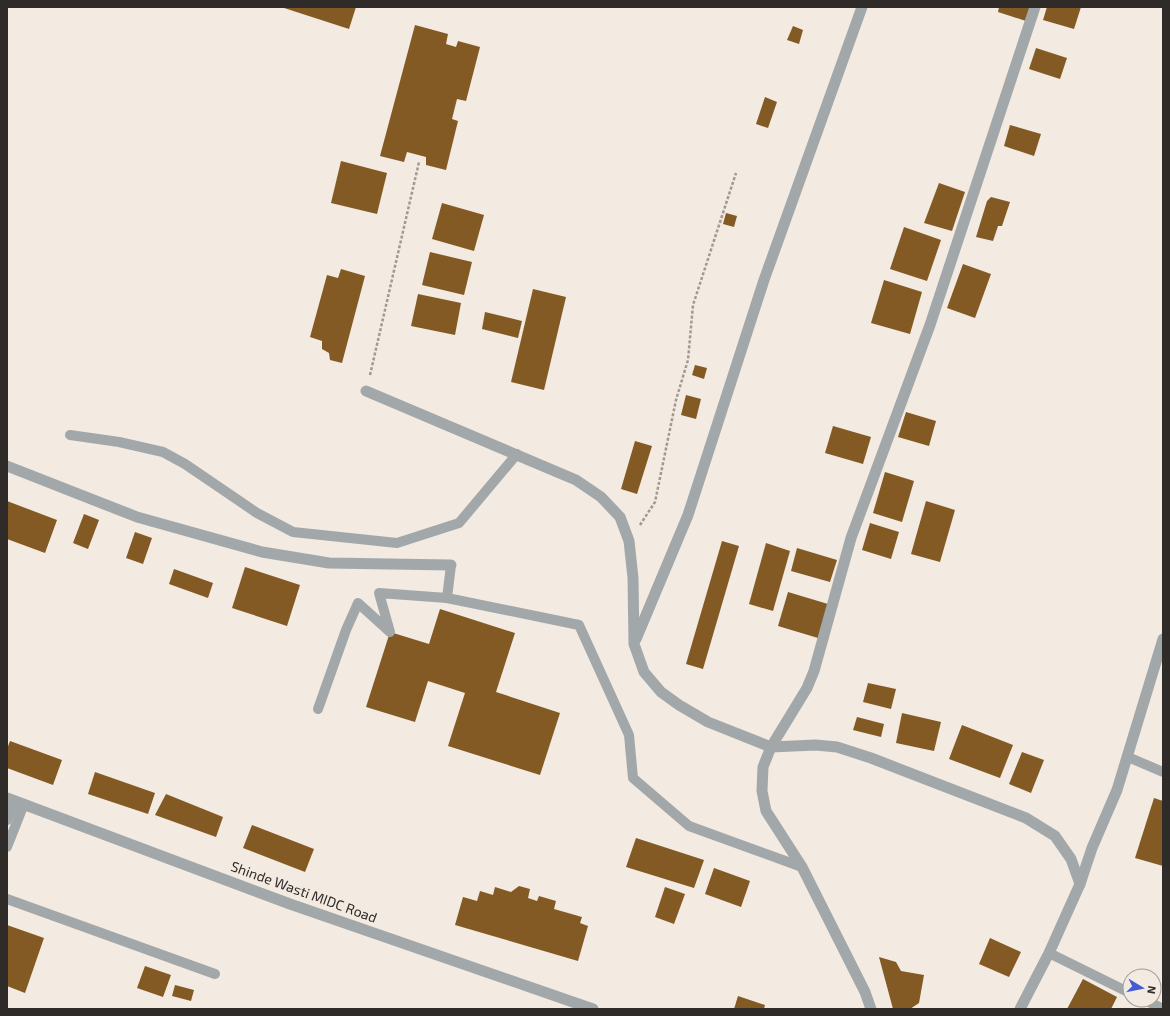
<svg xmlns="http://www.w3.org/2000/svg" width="1170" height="1016" viewBox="0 0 1170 1016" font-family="'Exo 2',sans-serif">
<rect width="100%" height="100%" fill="#f3eae1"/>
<g fill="#835a24">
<path d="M281 7H356L349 29Z"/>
<path d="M999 7H1030L1026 21 998 12Z"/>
<path d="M1047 7H1081L1074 29 1043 20Z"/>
<path d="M415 25 448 34 446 44 456 47 458 41 480 47 466 101 457 99 452 119 458 121 446 170 426 165V157L407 152 404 162 380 156Z"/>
<path d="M793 26 803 30 799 44 787 40Z"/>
<path d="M1036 48 1067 58 1060 79 1029 69Z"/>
<path d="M765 97 777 102 768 128 756 124Z"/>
<path d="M1010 125 1041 134 1034 156 1004 146Z"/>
<path d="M341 161 387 173 377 214 331 203Z"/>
<path d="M939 183 965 192 952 231 924 223Z"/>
<path d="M991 197 1010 202 1002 226H998L993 241 976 237 987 201Z"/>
<path d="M442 203 484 215 474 251 432 239Z"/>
<path d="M726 213 737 216 734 227 723 224Z"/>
<path d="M904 227 941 240 927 281 890 269Z"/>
<path d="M430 252 472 262 464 295 422 285Z"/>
<path d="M963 264 991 274 975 318 947 308Z"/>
<path d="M341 269 365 276 342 363 330 360 329 353 322 349V341L310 337 327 275 338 278Z"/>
<path d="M884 280 922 292 910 334 871 323Z"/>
<path d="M533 289 566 297 544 390 511 382Z"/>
<path d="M418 294 461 303 455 335 411 326Z"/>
<path d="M485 312 522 321 518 338 482 329Z"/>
<path d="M695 365 707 368 704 379 692 375Z"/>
<path d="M686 395 701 399 696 419 681 415Z"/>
<path d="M906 412 936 421 929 446 898 437Z"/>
<path d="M833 426 871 437 863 464 825 453Z"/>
<path d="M635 441 652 446 637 494 621 489Z"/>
<path d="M885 472 914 481 902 522 873 513Z"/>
<path d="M7 501 57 520 45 553 7 539Z"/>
<path d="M926 501 955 510 940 562 911 554Z"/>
<path d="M84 514 99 520 88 549 73 543Z"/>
<path d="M870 523 899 532 891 559 862 550Z"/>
<path d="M135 532 152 538 143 564 126 558Z"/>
<path d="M722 541 739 546 703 669 686 664Z"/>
<path d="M766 543 790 551 773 611 749 604Z"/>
<path d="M797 548 837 560 830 582 791 571Z"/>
<path d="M245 567 300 585 287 626 232 608Z"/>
<path d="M174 569 213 583 208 598 169 584Z"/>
<path d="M788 592 828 604 818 638 778 626Z"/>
<path d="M440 609 515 633 496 692 560 713 540 775 448 746 465 693 428 681 415 722 366 707 390 632 429 644Z"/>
<path d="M868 683 896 689 891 709 863 702Z"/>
<path d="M902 713 941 722 934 751 896 743Z"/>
<path d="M857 717 884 724 881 737 853 730Z"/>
<path d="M962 725 1013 745 1000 778 949 759Z"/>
<path d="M10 741 62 760 53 785 7 768V749Z"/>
<path d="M1022 752 1044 760 1031 793 1009 784Z"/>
<path d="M95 772 155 793 148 814 88 794Z"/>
<path d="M166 794 223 817 216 837 155 815Z"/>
<path d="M1154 798 1163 801V866L1135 858Z"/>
<path d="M252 825 314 849 305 872 243 848Z"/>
<path d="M636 838 704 860 694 888 626 867Z"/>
<path d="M714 868 750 881 741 907 705 894Z"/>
<path d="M519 886 530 889 528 898 537 901 539 896 556 901 554 909 582 917 580 923 588 926 578 961 455 925 463 897 477 901 480 891 493 895 495 887 511 892Z"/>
<path d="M665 887 685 894 674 924 655 917Z"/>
<path d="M7 925 44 938 25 993 7 986Z"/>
<path d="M990 938 1021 952 1009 977 979 964Z"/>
<path d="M879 957 896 962 901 971 924 975 919 1003 910 1009H893Z"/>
<path d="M145 966 171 975 163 997 137 988Z"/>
<path d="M1083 979 1117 997 1111 1009H1067Z"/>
<path d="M175 985 194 990 191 1001 172 996Z"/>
<path d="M738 996 765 1005 764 1009H734Z"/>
</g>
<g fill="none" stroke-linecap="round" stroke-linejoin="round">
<g stroke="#a09993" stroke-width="2.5" stroke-dasharray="3 2" stroke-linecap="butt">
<path d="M370 375 419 162"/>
<path d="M640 525 655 502 676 400 688 360 693 305 736 173"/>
</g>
<g stroke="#a2a8aa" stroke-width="10">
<path d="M70 435 119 442 163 452 185 464 257 513 293 532 397 543 459 523 517 454"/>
<path d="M451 565 447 598 579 625 629 735 633 778 689 826 802 867"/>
<path d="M318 709 346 630 358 603 390 632 379 593 447 598"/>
<path d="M1128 757 1163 772"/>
<path d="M7 820 15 801"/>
<path d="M7 847 24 804"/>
<path d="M7 899 215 974"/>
<path d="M1049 953 1130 993"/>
<path d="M1145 1000 1163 1009"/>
</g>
<g stroke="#a2a8aa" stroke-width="11">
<path d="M366 391 576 480 601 497 620 517 629 541 633 578 634 644 644 672 661 692 679 705 708 722 771 747 816 745 837 747 871 758 1026 818 1055 836 1071 859 1080 884 1049 953 1020 1009"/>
<path d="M7 466 137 517 262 552 329 563 451 565"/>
<path d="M636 639 688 515 764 280 862 7"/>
<path d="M1080 884 1092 848 1117 790 1163 639"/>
<path d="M871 1009 865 992 802 867 766 811 762 791 763 767 771 747 807 688 814 671 851 538 930 325 1035 7"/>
</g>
<path stroke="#a2a8aa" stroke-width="11" d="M7 798 290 904 593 1009"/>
</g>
<g text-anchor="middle" stroke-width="4" stroke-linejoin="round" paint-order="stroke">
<g font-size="14" fill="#2e2b28" stroke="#f3eae1">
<text transform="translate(304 892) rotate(20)" y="5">Shinde Wasti MIDC Road</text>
</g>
</g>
<rect width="1170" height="1016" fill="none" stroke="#2e2b28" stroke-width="16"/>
<g transform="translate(1142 988) rotate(100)"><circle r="19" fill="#f3eae1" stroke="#a49e97"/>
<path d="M0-3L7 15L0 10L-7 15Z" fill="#455cd0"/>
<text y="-6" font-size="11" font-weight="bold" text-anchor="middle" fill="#2e2b28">N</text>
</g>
</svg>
